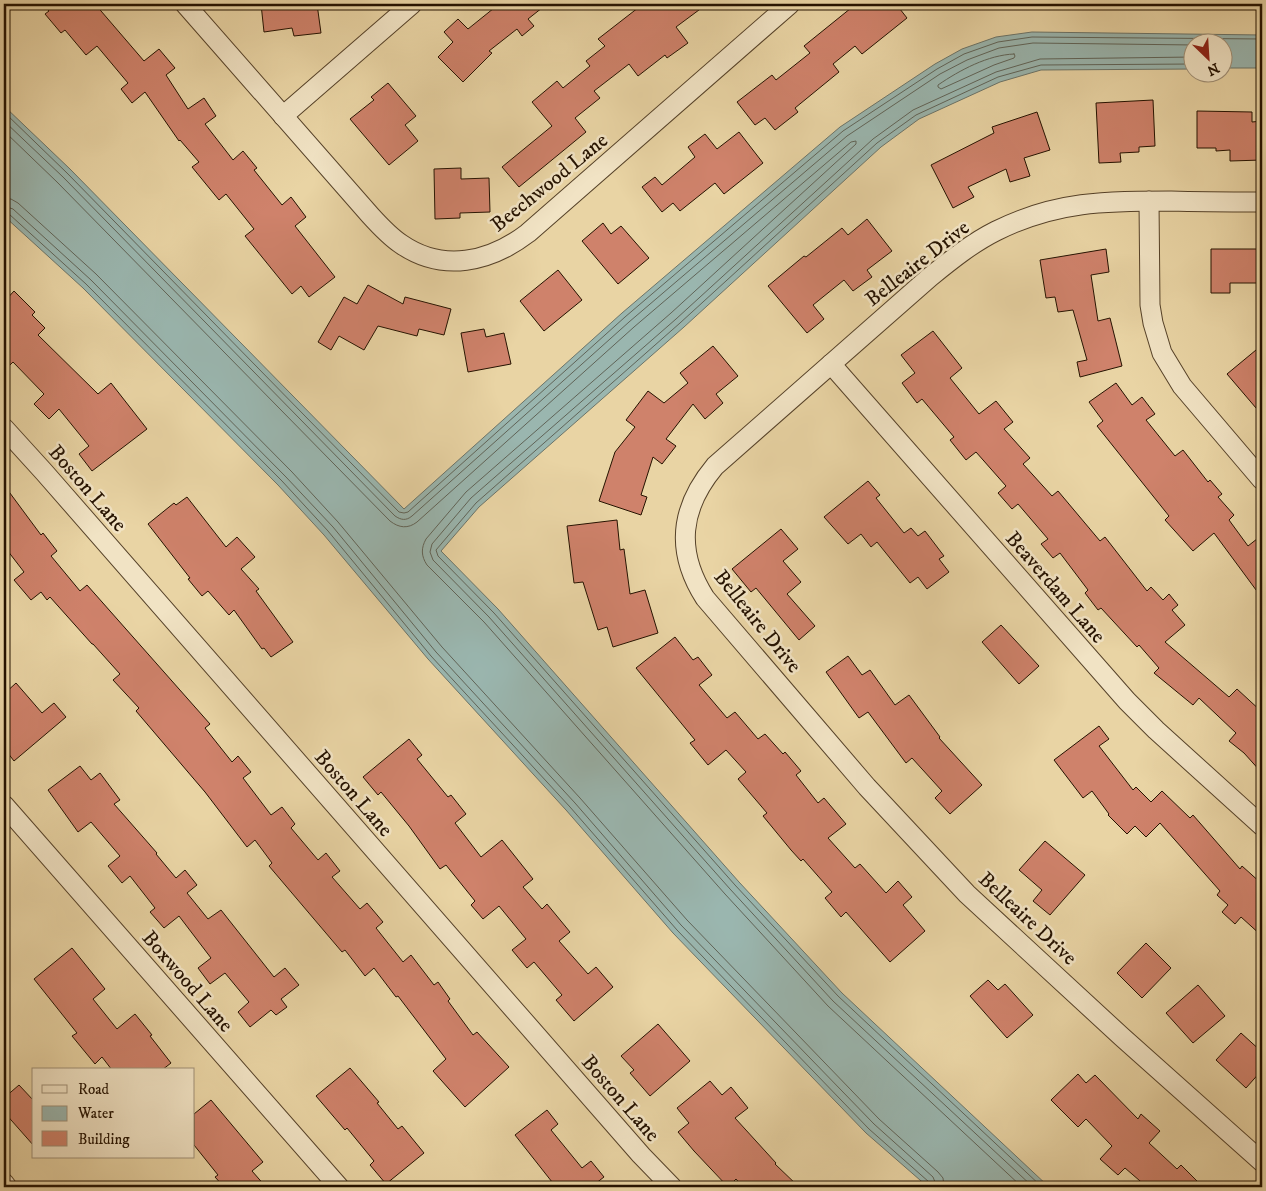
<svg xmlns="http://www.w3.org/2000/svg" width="1266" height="1191" viewBox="0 0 1266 1191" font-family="'IM FELL DW Pica',serif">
<rect width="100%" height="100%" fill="#e9d4a4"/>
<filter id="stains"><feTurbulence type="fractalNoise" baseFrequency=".004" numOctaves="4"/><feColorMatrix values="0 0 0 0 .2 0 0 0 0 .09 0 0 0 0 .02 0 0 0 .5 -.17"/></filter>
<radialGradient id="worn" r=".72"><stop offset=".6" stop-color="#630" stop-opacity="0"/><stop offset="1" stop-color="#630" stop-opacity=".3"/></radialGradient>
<path fill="#9ab6af" stroke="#6b7469" d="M1032 32 1262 35V68H1224V42H1194L1193 69 1041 70 1000 82 919 119 881 147 684 327 479 507 441 551 498 609 739 882 842 993 1049 1187H928L866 1133 673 933 566 810 428 659 324 535 278 485 83 288 4 216V106L70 169 404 509 622 313 840 127 935 64 962 49 996 37Z"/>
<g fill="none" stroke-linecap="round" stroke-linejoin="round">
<g stroke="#606458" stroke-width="1">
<path d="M1014 54 1015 56 1014 58 994 65 941 89 938 87V85C960 70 988 55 1014 54Z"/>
<path d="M4 112 67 173 399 512 404 513 408 512 625 317 843 131 937 69 964 54 998 42 1032 37 1262 39"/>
<path d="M4 121 63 177 395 516C401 520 406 521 412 516L629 322 847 136 940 74 967 60 999 48 1033 43 1194 45"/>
<path d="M4 131 57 182 390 521C399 528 408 529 417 522L634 327 851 142 856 141V144L671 313 466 492 426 539C421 548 421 556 427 565L484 622 725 894 828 1006 1022 1187"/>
<path d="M4 199H11L18 203 96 274 292 472 338 522 442 647 580 798 687 920 879 1119 938 1172 943 1178 944 1187"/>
<path d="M4 206 13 209 91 280 286 477 333 527 436 652 575 803 681 925 874 1124 933 1177 937 1187"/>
<path d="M4 212 9 214 86 284 282 481 328 531 431 656 570 807 677 930 869 1129 929 1182 931 1187"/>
<path d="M1033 1187 833 1001 730 889 489 617 433 560 430 552 432 544 471 498 676 319 873 139 913 110 996 72 1040 59 1194 57"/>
<path d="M1042 1187 838 996 735 885 494 613 438 556 436 550 476 503 680 323 877 143 916 115 998 77 1041 65 1194 64"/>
</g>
</g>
<g fill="#cf826b" stroke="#251200">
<path d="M43 4H95L144 61 159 49 175 68 166 75 188 109 204 98 216 116 205 124 233 160 243 151 257 168 254 170 282 205 291 197 306 217 295 226 335 277 309 297 301 286 292 294 245 236 254 229 226 194 219 200 192 167 199 162 180 140 179 141 145 92 132 103 121 89 128 83 97 46 86 55 65 30 61 33 45 14 49 11Z"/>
<path d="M261 4H317L321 33 294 36 292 28 264 32Z"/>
<path d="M499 4H547L528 19 534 26 522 36 517 29 489 51 492 53 463 82 438 57 453 42 444 32 458 19 468 29Z"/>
<path d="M643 4H707L676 27 688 43 667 58 665 55 638 76 629 64 594 91 600 98 575 118 586 132 519 187 502 167 552 126 532 102 557 81 563 88 590 66 586 61 605 46 598 39Z"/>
<path d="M856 4H896L907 18 862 54 855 46 833 64 839 72 795 108 798 112 775 130 765 118 755 125 737 102 772 75 776 80 810 53 804 46Z"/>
<path d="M388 83 416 116 405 125 418 141 389 165 350 119 374 100 371 97Z"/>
<path d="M1153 100 1155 146 1139 147V152L1120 153 1121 162 1099 163 1096 103Z"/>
<path d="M1197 111 1252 112V122L1262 121V160L1230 161V150L1216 151V148H1197Z"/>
<path d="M1037 112 1050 150 1024 158 1030 176 1010 182 1006 169 968 187 974 197 953 208 931 165 994 133 992 127Z"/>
<path d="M739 132 763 163 724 194 715 183 680 211 673 203 662 212 642 187 655 177 662 185 695 157 688 147 705 134 717 149Z"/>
<path d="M461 168V179L489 178 490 212 460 213V218L435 219 434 169Z"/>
<path d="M867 219 892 251 867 270 872 277 853 291 844 280 813 305 824 319 807 333 768 286 804 256 806 257 842 228 848 235Z"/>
<path d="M603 223 611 234 621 226 649 258 618 284 582 241Z"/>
<path d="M1106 249 1109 272 1091 275 1098 321 1110 318 1122 366 1080 377 1077 362 1087 360 1073 310 1058 312 1055 297 1046 298 1040 260Z"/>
<path d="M1211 249H1262V283H1230V293H1211Z"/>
<path d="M558 270 582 300 544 331 520 301Z"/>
<path d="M368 285 403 304 405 297 451 309 444 335 419 329 417 336 378 326 364 350 339 336 331 350 318 342 344 297 357 304Z"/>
<path d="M14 291 35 312 32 315 45 328 38 335 98 394 111 383 147 429 92 471 79 454 89 446 59 409 49 419 34 404 44 394 13 362 4 371V302Z"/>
<path d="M484 329 486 337 504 333 511 364 468 372 461 333Z"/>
<path d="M933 331 962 368 950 378 979 414 996 401 1013 422 1004 429 1030 458 1023 464 1052 496 1058 491 1100 541 1105 537 1147 591 1151 587 1163 600 1169 594 1178 605 1172 610 1185 625 1165 642 1229 697 1237 689 1262 712V773L1244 753 1229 741 1236 733 1199 698 1193 705 1154 673 1159 668 1139 645 1137 647 1101 608 1098 610 1085 593 1088 590 1060 553 1053 558 1041 544 1048 539 1018 504 1012 509 998 493 1006 486 976 452 966 460 950 440 954 437 922 399 917 403 902 383 915 373 901 355Z"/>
<path d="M713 346 738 376 716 394 723 403 705 419 693 404 666 439 676 446 662 464 653 457 641 495 647 497 641 515 599 501 615 452 635 427 626 420 648 391 664 403 688 383 680 373Z"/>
<path d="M1256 350 1262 357V415L1227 374Z"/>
<path d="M1116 383 1132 405 1142 397 1155 414 1146 420 1175 456 1183 450 1208 482 1210 480 1222 494 1218 497 1234 515 1229 520 1248 546 1262 535V598L1214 533 1193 551 1165 520 1169 516 1097 426 1103 421 1089 402Z"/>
<path d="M868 481 880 495 876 498 904 533 911 528 918 536 925 531 944 556 939 559 949 572 927 589 918 577 910 583 877 542 871 547 861 534 848 544 824 517Z"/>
<path d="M4 485 41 535 43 533 57 551 51 556 80 591 87 585 210 724 205 728 232 762 238 756 251 772 243 778 271 815 282 807 295 824 291 828 318 860 326 853 340 871 332 877 360 909 367 903 383 922 376 928 403 962 411 955 434 985 438 982 450 999 448 1001 473 1035 477 1032 509 1067 465 1107 433 1071 446 1059 398 996 396 997 374 968 365 976 345 950 342 952 269 866 272 863 255 840 247 847 205 792 136 711 139 708 113 680 120 674 93 644H92L50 597 47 600 41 592 31 600 14 580 24 572 4 546Z"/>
<path d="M187 497 226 547 237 537 255 557 241 569 259 589 256 591 293 642 271 657 264 648 262 649 234 610 229 615 208 591 202 596 188 579 190 578 148 524 174 503 176 505Z"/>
<path d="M617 520 620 550 624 549 630 594 645 590 658 633 613 647 607 627 598 630 583 582 574 583 567 526Z"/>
<path d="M781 529 798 549 783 561 801 582 787 594 815 626 799 640 756 588 751 592 732 569Z"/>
<path d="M1001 625 1039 666 1019 684 982 642Z"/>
<path d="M675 637 693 660 698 657 712 675 699 685 727 718 735 712 758 739 765 734 783 754 785 752 801 771 796 775 818 803 824 798 846 824 828 838 855 868 860 864 886 893 898 881 912 897 903 905 925 931 890 962 846 912 841 917 825 898 832 892 803 859 801 861 791 850 763 816 767 813 738 779 746 772 726 750 708 765 690 743 695 740 636 668Z"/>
<path d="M848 656 862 675 870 670 895 705 909 695 940 737 939 738 982 785 950 814 935 798 942 791 912 758 906 763 868 712 859 718 826 672Z"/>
<path d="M16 683 42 713 54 703 66 717 14 761 4 748V694Z"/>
<path d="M1099 726 1109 739 1099 746 1133 790 1136 787 1151 802 1162 791 1190 818 1193 815 1240 869 1242 866 1262 884V936L1241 917 1235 924 1222 912 1228 905 1217 895 1220 891 1160 823 1146 837 1135 826 1127 834 1108 815 1109 814 1092 791 1083 798 1054 760Z"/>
<path d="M409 739 422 755 417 759 448 797 451 795 466 814 455 823 481 857 502 840 533 879 523 887 542 909 547 904 570 932 559 941 588 974 596 967 613 987 574 1021 556 1000 562 995 534 962 527 968 512 950 526 939 499 906 483 919 471 905 475 901 446 865 440 869 409 826 381 792 378 795 363 777Z"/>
<path d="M80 766 91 780 100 773 120 800 114 804 157 853 156 854 176 878 185 870 197 885 187 893 208 919 221 910 274 977 285 968 299 985 281 999 287 1007 276 1015 271 1010 250 1027 238 1012 249 1002 225 973 210 984 198 968 211 958 179 916 164 928 150 912 155 908 130 876 122 883 108 866 120 856 91 822 78 832 48 790Z"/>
<path d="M1045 841 1085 875 1050 915 1033 901 1042 890 1019 870Z"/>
<path d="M1146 943 1171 968 1142 998 1117 973Z"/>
<path d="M72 948 105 989 93 999 117 1029 135 1014 152 1035 150 1036 171 1063 162 1070H112L102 1057 95 1064 72 1036 77 1033 34 979Z"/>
<path d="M988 980 998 990 1005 984 1033 1015 1007 1038 970 996Z"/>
<path d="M1198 985 1225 1016 1193 1043 1166 1013Z"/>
<path d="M658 1024 690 1061 650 1096 630 1073 634 1070 621 1056Z"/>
<path d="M1241 1033 1262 1052V1070L1246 1088 1216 1060Z"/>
<path d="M350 1068 379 1102 377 1103 398 1129 402 1126 424 1153 386 1184 370 1165 374 1161 347 1128 345 1130 316 1096Z"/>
<path d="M1078 1074 1086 1083 1095 1075 1138 1119 1141 1114 1160 1131 1149 1143 1177 1169 1181 1165 1203 1187H1147L1125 1168 1118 1175 1100 1159 1112 1146 1086 1119 1078 1127 1051 1100Z"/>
<path d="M710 1081 722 1095 731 1087 748 1108 735 1118 776 1163 775 1164 799 1187H743L736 1179 728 1187 694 1151 678 1132 689 1123 677 1108Z"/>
<path d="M19 1085 34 1101V1146L4 1112V1098Z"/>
<path d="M211 1100 263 1162 252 1171 266 1187H224L215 1177 218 1175 194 1145V1114Z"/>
<path d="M547 1110 558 1124 551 1130 582 1168 591 1161 604 1177 591 1187H556L515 1135Z"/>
</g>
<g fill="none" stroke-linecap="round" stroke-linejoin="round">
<defs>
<g id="minor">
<path d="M185 4 370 215C380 226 389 236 401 244 443 273 490 262 528 233L790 4"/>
<path d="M283 116 412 4"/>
<path d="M1149 201 1150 305 1153 323 1162 353 1182 386 1262 480"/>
<path d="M1262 202C1232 202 1201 202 1171 201 1106 201 1056 201 996 231 972 243 951 260 930 277L715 466C680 508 675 551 705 598L867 787 967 894 1122 1037 1262 1162"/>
<path d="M831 364 1127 701 1156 730 1262 826"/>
<path d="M4 428 44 472 641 1155 672 1187"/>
<path d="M4 805 339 1187"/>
<path d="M4 1183 7 1187"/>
</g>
</defs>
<use href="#minor" stroke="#564229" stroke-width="21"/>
<use href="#minor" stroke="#f1e3c4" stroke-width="19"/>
</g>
<g text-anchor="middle" stroke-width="5" stroke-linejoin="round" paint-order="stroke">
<g font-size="21" fill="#251200" stroke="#f1e3c4">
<text transform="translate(549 182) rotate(-39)" y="7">Beechwood Lane</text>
<text transform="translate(917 263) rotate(-38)" y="7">Belleaire Drive</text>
<text transform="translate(88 488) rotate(49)" y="7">Boston Lane</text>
<text transform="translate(1056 587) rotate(49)" y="7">Beaverdam Lane</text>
<text transform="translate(758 621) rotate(51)" y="7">Belleaire Drive</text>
<text transform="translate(354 793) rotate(49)" y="7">Boston Lane</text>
<text transform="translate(1028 918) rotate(43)" y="7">Belleaire Drive</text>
<text transform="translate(188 981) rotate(49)" y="7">Boxwood Lane</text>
<text transform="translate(621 1098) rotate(49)" y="7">Boston Lane</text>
</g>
</g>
<rect width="1266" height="1191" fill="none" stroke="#e9d4a4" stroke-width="20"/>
<rect x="5" y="5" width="1256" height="1181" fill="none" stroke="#251200" stroke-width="2.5"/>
<rect x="10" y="10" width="1246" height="1171" fill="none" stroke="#251200"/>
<rect x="32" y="1068" width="162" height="90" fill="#f1e3c4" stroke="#9f8f76"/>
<rect x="42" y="1085" width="25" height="8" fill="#f1e3c4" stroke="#9f8f76"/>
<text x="78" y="1094" font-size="15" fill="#251200">Road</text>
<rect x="42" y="1106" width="25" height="15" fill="#9ab6af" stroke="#9f8f76"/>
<text x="78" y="1118" font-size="15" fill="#251200">Water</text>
<rect x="42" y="1131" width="25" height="15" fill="#cf826b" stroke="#9f8f76"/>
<text x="78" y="1144" font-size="15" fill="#251200">Building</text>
<g transform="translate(1208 58) rotate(155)"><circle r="24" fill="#f1e3c4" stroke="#9f8f76"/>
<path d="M0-4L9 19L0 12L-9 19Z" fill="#8f2418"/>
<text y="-8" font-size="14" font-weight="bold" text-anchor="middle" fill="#251200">N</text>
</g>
<rect width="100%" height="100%" filter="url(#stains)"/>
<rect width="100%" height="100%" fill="url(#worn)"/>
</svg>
